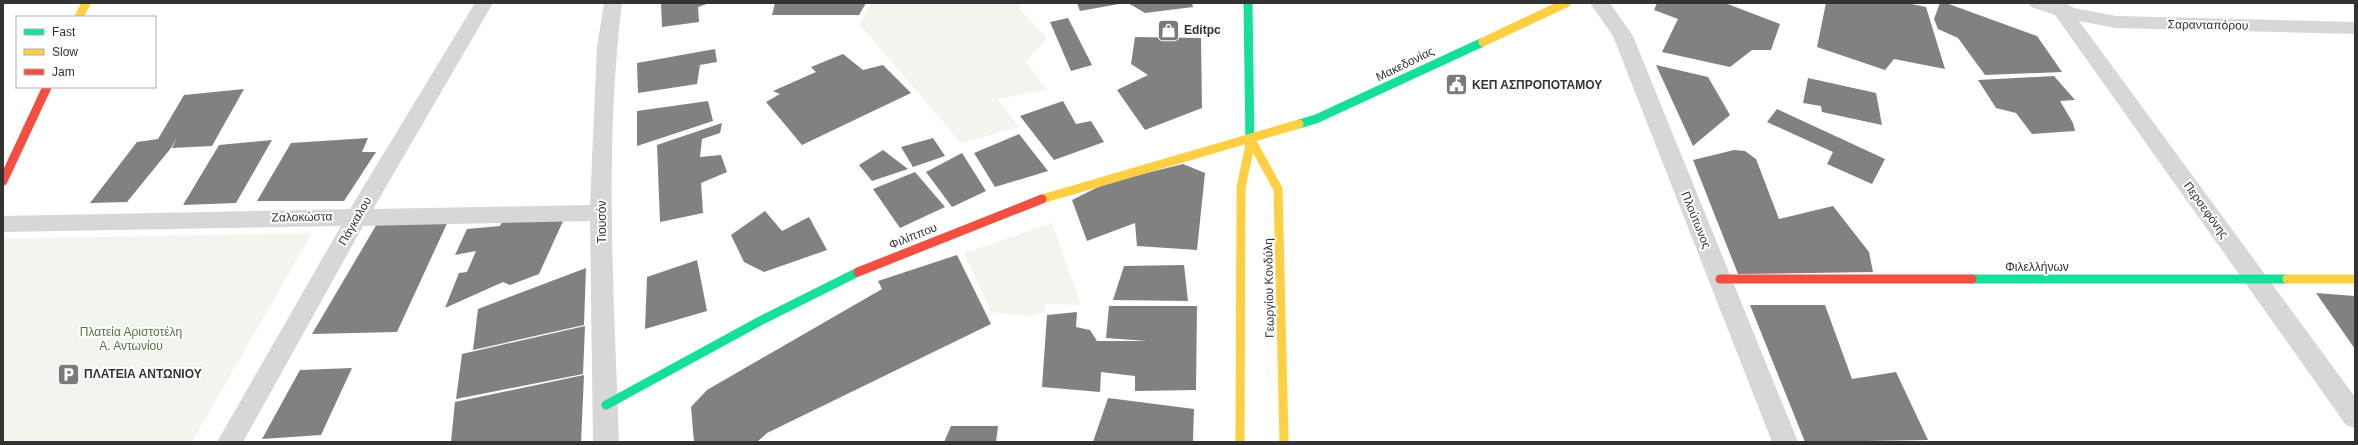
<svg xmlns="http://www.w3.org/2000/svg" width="2358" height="445" viewBox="0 0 2358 445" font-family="Arial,sans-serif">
<rect width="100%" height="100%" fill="#fff"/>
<g fill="#f1f5ed">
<path d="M872 3H1022L1018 7 1047 38 1026 62 1047 89 998 99 1019 127 961 143 859 24Z"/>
<path d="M1052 223 1081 305 1046 304 1044 312 1030 316 991 312 964 253Z"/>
<path d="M312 233 192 442H3V239Z"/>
</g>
<g fill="#818181">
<path d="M661 3H710L698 7 699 22 662 27Z"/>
<path d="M775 3H866L859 15H772Z"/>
<path d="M1077 3H1119V4L1080 11Z"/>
<path d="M1128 3H1192L1193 7 1145 13Z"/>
<path d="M1657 3H1725L1780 24 1771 50H1752L1730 67 1662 52 1678 19 1654 10Z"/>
<path d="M1826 3H1907L1926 7 1945 69 1894 59 1885 70 1817 47Z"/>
<path d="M1940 3H1946L2037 36 2062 72 1985 75 1958 38 1938 29 1934 19Z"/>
<path d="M1068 18 1092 65 1071 71 1050 22Z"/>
<path d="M1135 37 1201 38 1202 108 1145 130 1117 90 1148 75 1131 64Z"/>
<path d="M715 49 717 62 700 65 697 84 638 93 637 63Z"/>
<path d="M843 54 863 70 883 65 911 93 802 145 766 102 780 94 773 91 816 72 811 67Z"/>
<path d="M1656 65 1708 77 1730 115 1693 146Z"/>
<path d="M2054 76 2075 100 2060 101 2073 123 2075 131 2032 134 2016 113 1996 108 1978 80Z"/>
<path d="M1808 78 1876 93 1882 125 1822 112 1821 106 1803 103Z"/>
<path d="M244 89 212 146 172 148 177 137 171 148 127 202 90 203 137 142 158 139 184 95Z"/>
<path d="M708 101 713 121 637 146V111Z"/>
<path d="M1063 101 1076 124 1091 121 1104 142 1054 160 1020 116Z"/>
<path d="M1777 109 1885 159 1872 184 1827 164 1833 152 1767 122Z"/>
<path d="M722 123 720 133 702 139 700 157 721 155 727 172 701 183 703 213 660 222 657 145Z"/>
<path d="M1019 134 1048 171 995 187 974 153Z"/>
<path d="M368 138 362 152H376L344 201H257L291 143Z"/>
<path d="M933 138 945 156 913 167 901 147Z"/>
<path d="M272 140 236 203 183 205 219 145Z"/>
<path d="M883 150 908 169 872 181 859 165Z"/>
<path d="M1734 150 1745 151 1756 159 1779 219 1833 206 1869 252 1873 272 1738 274 1693 160Z"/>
<path d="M962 153 986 191 952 207 926 172Z"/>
<path d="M1183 164 1205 173 1197 250 1137 246 1135 223 1087 241 1072 200 1106 183Z"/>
<path d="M915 172 945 207 900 228 873 189Z"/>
<path d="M765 211 782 231 809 217 827 250 764 272 744 262 731 235Z"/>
<path d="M381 217H450L397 332 312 334Z"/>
<path d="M564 219 539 274 510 285 503 282 445 308 459 273 467 272 476 251 455 255 467 229 500 226 502 222Z"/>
<path d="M957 255 991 324 767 433 757 442H694L691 407 707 390 882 289 878 281Z"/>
<path d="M697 260 707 311 645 329 647 277Z"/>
<path d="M1184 265 1188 301 1113 300 1124 266Z"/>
<path d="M586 268 584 325 473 350 478 309Z"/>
<path d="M2316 293 2355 296V349Z"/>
<path d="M1750 305H1825L1852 379 1896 372 1928 440 1805 442Z"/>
<path d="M1109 306H1197L1196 390 1135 391V376L1101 372 1100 392 1042 387 1047 315 1077 312 1076 327 1090 330 1097 341H1147L1106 338Z"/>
<path d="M585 326 583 374 456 399 462 354Z"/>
<path d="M352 368 321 435 262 439 300 370Z"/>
<path d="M584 375 581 442H451L455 402Z"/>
<path d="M1108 398 1194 409 1193 442H1093Z"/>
<path d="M951 426H998L996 442H944Z"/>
</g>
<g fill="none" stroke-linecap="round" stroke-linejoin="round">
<g fill="#d7d7d7" fill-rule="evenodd">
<path d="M475 3H493L373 209 590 205 597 47 604 3H622C604 147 614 297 619 442H593L590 221 363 226 243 442H217L341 226 3 232V216L350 209Z"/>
<path d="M1590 3H1610L1633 36 1798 442H1772L1613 36Z"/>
<path d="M2029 3H2066L2074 8 2116 16 2355 22V34L2116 28 2079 21 2355 397V428L2346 425 2055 15 2031 7Z"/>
</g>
<g stroke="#16e098" stroke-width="9">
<path d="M1248 3 1250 145"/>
<path d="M1299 124 1316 119 1483 42"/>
<path d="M1972 279H2287"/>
<path d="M606 405 760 321 858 272"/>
</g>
<g stroke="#ffcf43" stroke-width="9">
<path d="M79 17 86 3"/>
<path d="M1483 42 1566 3"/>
<path d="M1251 140 1278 189 1284 442"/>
<path d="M1042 199 1299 124"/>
<path d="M2287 279H2355"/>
<path d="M1240 442 1241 188 1250 145"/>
</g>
<g stroke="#f24e42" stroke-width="9">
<path d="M3 181 47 87"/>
<path d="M858 272 1042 199"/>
<path d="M1720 279H1972"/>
</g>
</g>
<defs>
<symbol id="shop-square" viewBox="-11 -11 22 22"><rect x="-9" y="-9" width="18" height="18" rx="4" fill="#7a7a7a" stroke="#fff"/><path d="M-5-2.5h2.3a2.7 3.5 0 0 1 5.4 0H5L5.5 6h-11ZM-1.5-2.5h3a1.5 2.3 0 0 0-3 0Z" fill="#fff"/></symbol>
<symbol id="civic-square" viewBox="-11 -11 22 22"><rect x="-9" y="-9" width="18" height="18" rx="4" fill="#7a7a7a" stroke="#fff"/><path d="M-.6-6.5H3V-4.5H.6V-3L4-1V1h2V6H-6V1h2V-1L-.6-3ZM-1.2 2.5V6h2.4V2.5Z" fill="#fff"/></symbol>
<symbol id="parking-square" viewBox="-11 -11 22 22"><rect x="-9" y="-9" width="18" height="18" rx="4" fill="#7a7a7a" stroke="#fff"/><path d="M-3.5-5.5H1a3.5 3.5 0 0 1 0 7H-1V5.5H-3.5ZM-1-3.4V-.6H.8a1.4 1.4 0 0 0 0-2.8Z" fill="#fff"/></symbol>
</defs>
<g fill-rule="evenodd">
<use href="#shop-square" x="1156" y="18" width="25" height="25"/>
<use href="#civic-square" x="1444" y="72" width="25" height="25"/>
<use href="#parking-square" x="56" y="362" width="25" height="25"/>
</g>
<g text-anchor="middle" stroke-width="4" stroke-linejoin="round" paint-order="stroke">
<g font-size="12" fill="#333" stroke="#fff">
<text transform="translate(2208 25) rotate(1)" y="4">Σαρανταπόρου</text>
<text transform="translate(1405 64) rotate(-26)" y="4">Μακεδονίας</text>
<text transform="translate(2206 210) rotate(54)" y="4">Περσεφόνης</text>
<text transform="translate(302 217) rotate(-1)" y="4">Ζαλοκώστα</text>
<text transform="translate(1696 220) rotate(68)" y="4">Πλούτωνος</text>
<text transform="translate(355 221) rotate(-60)" y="4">Πάγκαλου</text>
<text transform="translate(602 222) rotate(-90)" y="4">Τιουσόν</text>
<text transform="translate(913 236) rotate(-22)" y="4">Φιλίππου</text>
<text x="2037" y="271">Φιλελλήνων</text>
<text transform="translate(1269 288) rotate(-91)" y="4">Γεωργίου Κονδύλη</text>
</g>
<g font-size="12" font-weight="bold" fill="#333" stroke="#fff" text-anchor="start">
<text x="1184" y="34">Editpc</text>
<text x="1472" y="89">ΚΕΠ ΑΣΠΡΟΠΟΤΑΜΟΥ</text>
<text x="84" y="378">ΠΛΑΤΕΙΑ ΑΝΤΩΝΙΟΥ</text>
</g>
<g font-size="12" fill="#56703f" stroke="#fff">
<text x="131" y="336">Πλατεία Αριστοτέλη<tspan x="131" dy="14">Α. Αντωνίου</tspan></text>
</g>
</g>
<rect width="2358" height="445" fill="none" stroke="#333333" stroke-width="8"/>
<rect x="16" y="16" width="140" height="72" fill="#ffffff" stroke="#adadad"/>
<rect x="24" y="29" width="20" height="6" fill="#16e098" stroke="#adadad"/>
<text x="52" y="36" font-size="12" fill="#333333">Fast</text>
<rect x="24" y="49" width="20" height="6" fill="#ffcf43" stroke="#adadad"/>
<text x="52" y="56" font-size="12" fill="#333333">Slow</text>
<rect x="24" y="69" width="20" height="6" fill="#f24e42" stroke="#adadad"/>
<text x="52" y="76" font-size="12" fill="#333333">Jam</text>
</svg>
